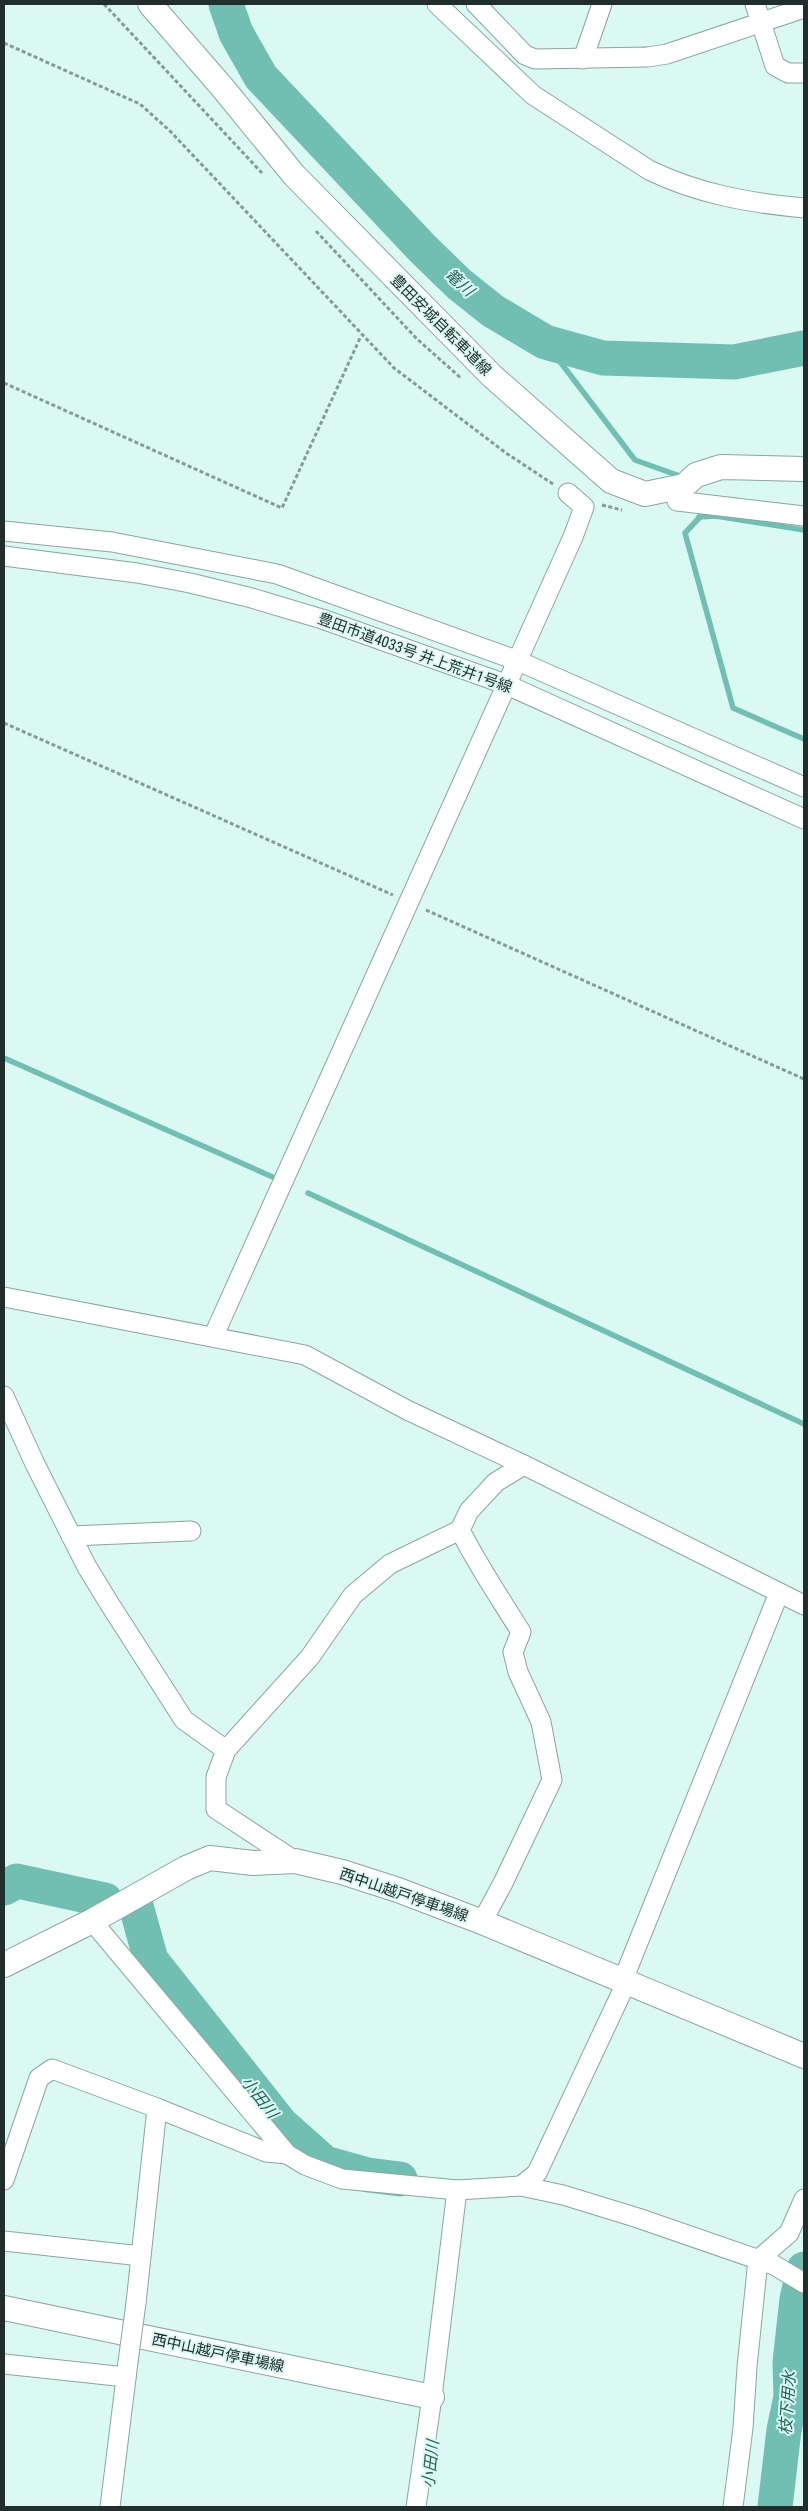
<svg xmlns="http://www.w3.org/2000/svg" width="808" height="2511" viewBox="0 0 808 2511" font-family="'Roboto Condensed','Noto Sans JP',sans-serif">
<rect width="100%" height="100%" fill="#daf9f2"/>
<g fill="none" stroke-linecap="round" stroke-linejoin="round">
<g stroke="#71bfb2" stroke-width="5.5">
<path d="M545 342 635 460 677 475"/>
<path d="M699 517 716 516 804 530"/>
<path d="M699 518 685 533 733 708 804 739"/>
<path d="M4 1058 275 1178"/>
<path d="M308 1193 804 1424"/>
</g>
<g stroke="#71bfb2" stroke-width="35">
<path d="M226 4 236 33 261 77 422 248 459 284 493 311 545 342 603 358 734 362 804 348"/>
<path d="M4 1888 17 1881 105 1900"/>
<path d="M136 1906 151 1960 281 2124 325 2163 368 2175 400 2179"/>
<path d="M775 2507 784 2430 791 2397 790 2362 797 2299 804 2269"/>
</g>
<defs>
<g id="minor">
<path d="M437 4 533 95 649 170C698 194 750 203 804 208"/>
<path d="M476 4 525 55 535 59 648 57 667 54 804 8"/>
<path d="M755 4 775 66 788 73H804"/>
<path d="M583 59 602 4"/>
<path d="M677 501 804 516"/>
<path d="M4 531 112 542 277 574 516 660 804 787"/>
<path d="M4 556 137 573 190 583 248 597 322 619 505 684 804 819"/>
<path d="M4 1297 305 1355 407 1410 524 1465 804 1605"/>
<path d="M214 1335 573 537 584 507 568 493"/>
<path d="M4 1396 35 1464 87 1567 109 1603 184 1720 226 1750 216 1777V1809L295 1861"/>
<path d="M71 1536 191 1531"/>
<path d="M226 1750 310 1657 353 1595 390 1564 460 1530"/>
<path d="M92 1921 287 2154 305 2165 342 2179 457 2190 521 2186 563 2195 638 2218 774 2265 804 2283"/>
<path d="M482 1922 503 1883 552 1780 541 1722 518 1672 513 1652 521 1632C500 1598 478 1566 460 1530L469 1511 496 1482 524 1465"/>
<path d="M4 2180 39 2078 52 2069 157 2108 266 2152 287 2154"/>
<path d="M521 2186 537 2173 627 1981V1970L779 1593"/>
<path d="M4 2241 141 2256"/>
<path d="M136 2303 157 2108"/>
<path d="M4 2364 126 2377"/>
<path d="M110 2507 128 2362"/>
<path d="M416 2507 432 2397 457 2190"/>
<path d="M733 2507 743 2428 747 2367 758 2260 789 2233 804 2199"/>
</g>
<g id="major">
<path d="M150 4 222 87 294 175 492 376 611 481 645 494 684 486 696 475 721 467 804 469"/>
<path d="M4 1965 92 1921 186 1868 210 1858 253 1863 295 1861 342 1872 398 1890 482 1922 804 2056"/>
<path d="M4 2308 432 2397"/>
</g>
</defs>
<use href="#minor" stroke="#89a6a0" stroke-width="21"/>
<use href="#major" stroke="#89a6a0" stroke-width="26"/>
<g stroke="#849b96" stroke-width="3" stroke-dasharray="4 2.5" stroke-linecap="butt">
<path d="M104 4 262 173"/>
<path d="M4 43 140 104 170 131 394 368 506 453 553 484"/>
<path d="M316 231 417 339 462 379"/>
<path d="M4 383 282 508 361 336"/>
<path d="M602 505 622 510"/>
<path d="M4 723 393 895"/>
<path d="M426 910 804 1079"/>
</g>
<use href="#minor" stroke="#fff" stroke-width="19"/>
<use href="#major" stroke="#fff" stroke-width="24"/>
<defs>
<path id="minor-bridge" d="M128 2362 136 2303"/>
</defs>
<use href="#minor-bridge" stroke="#89a6a0" stroke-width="21" stroke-linecap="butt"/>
<use href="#minor-bridge" stroke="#fff" stroke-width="19"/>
</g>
<g text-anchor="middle" stroke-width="4" stroke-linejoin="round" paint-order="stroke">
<g font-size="15" fill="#222e2c" stroke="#daf9f2">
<text transform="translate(441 325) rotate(45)" y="5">豊田安城自転車道線</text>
<text transform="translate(415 653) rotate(20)" y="5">豊田市道4033号 井上荒井1号線</text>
<text transform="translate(404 1895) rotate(19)" y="5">西中山越戸停車場線</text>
<text transform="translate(218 2353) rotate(12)" y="5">西中山越戸停車場線</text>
</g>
<g font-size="16" font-style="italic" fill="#216157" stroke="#daf9f2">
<text transform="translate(460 282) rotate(42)" y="6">篭川</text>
<text transform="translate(260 2097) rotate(52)" y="6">小田川</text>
<text transform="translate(787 2403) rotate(-86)" y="6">枝下用水</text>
<text transform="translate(430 2464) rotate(-84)" y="6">小田川</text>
</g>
</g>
<rect width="808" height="2511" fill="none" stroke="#222e2c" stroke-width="10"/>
</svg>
